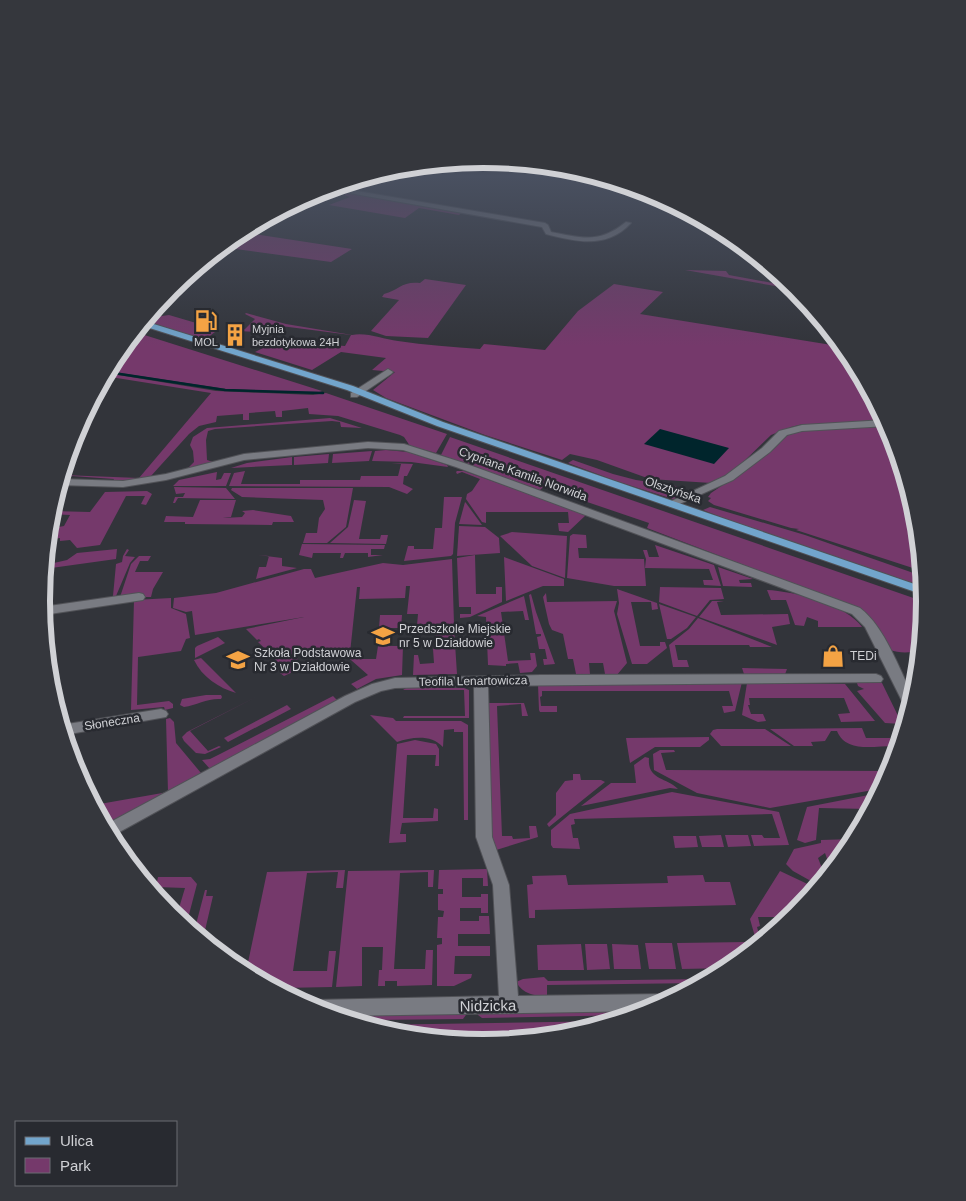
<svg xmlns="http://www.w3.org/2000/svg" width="966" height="1201" viewBox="0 0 966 1201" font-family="Helvetica,sans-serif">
<rect width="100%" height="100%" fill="#32343a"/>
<g fill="#75396b">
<path d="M349 192 461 213 459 215 419 208 405 218 329 205 350 197 344 195Z"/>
<path d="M256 223 268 225 254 234 352 249 331 262 221 247 238 233Z"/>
<path d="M685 270 726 271 729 275 794 287 797 290Z"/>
<path d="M425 279 466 285 428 338 386 336 371 331 399 300 382 297 384 294C399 290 402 281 420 283Z"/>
<path d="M614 284 663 292 640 314 844 347 850 355 885 421 825 425 803 424 791 427 771 435 733 472 711 483 650 479 597 460 570 454 562 460 485 435 386 398 373 390 395 372 372 370 386 358 341 352 312 370 255 352 273 343 303 346 306 343 345 346 351 335 273 325 258 332 239 331 245 329 255 319 245 314 246 313 286 324 352 335C366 332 383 339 398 341 425 345 453 347 480 349L484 344 545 350 578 311Z"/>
<path d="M169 315 203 325 198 328 205 330 213 328 215 332 203 341 146 322 155 317Z"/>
<path d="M135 332 322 391 317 393 226 389 107 371 116 355Z"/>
<path d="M106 373 216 391 313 395 326 393 447 434 436 453 410 446 404 437 400 435 338 416 309 414 308 408 282 411V417H276L275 411 249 413V420H243V414L217 416 216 422 199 426 189 434 151 476 150 481 112 483 114 479 72 476 65 479 63 475 139 478 211 393 104 376Z"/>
<path d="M330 418 362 428 341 427 340 422 332 421 215 429 208 431 206 440 207 460 216 463 185 471 194 462 193 451 190 445 193 437 207 428Z"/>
<path d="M887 424 916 515 922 571 796 530 799 529 791 528 714 505 708 501 711 498 708 497 711 493 754 464 785 436 806 430Z"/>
<path d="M450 437 925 602 922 629 912 630 919 642V649C911 654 899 653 890 650L873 621 861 610 647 528 649 523 543 487 540 490 441 455Z"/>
<path d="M386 450 408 452 447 465 448 467 411 462 372 461 375 451Z"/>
<path d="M372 451 369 461 332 463 333 454Z"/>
<path d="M329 454 328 463 294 465V457Z"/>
<path d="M292 457V465L231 468 247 463Z"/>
<path d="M573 460 613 474 636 480 676 486 683 490 682 494 676 500 616 481 568 463Z"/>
<path d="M391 463 413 464 407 476H404L403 484 413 489 407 494 389 487 229 486 234 473 245 471 241 484H300V480H360L361 476H398L401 464Z"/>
<path d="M457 471H464L586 515 568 532 559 531 558 523H569L568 512H486V523L482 522 466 499 467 494 472 491 480 479 462 472 457 474 456 472Z"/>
<path d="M217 472 216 480 221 479 224 473H231L226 486H173L179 480Z"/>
<path d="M174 487 226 488 235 499 178 498 175 503H173L175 497H183L185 493 176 494Z"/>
<path d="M232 488H353L346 527 327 543H303L306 533H317L319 518 325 509 323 500 242 497 231 490Z"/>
<path d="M147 491 152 494 146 505 141 504 145 496H126L100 545 77 548 70 540 60 541V538L47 540 48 529 64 526 70 515 50 514 51 511 90 512 105 492Z"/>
<path d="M444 497H462L455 523 453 554 451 556 404 561 408 546H414V549H433L435 528H442Z"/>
<path d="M200 500H236L231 517 223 518 242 517 245 513 242 511 253 510 291 516 294 522H273L272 525 185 524V522H164L166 516 193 517Z"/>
<path d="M354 500 366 501 359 539H380L381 535H388L386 544 330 543 348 527Z"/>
<path d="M465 502 466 503 482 525 459 524Z"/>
<path d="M710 507 805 535 922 576 923 587 746 527 703 510Z"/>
<path d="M459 526 485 527 499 538 500 553 457 556Z"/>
<path d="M512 532 567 536 565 578 532 566 500 536Z"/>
<path d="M573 534 586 535 587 548H578L579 558 644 559 646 586H614L567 578 570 536Z"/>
<path d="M302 544 385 545 384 549H371V555H383L368 557V553H345L343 558H340L341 553H313L312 558 299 555Z"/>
<path d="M655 545 714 565 721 586 704 585 703 580H713L709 569 645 568 646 559 643 550H647L649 557H659Z"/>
<path d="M117 549 116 559 44 569 45 565 67 560 77 553Z"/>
<path d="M127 549 129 550 125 556 135 557 130 563 116 596 103 599 113 596 116 564 122 562 123 556Z"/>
<path d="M258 555 282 558V566L297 568 256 579 259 567H266L269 556Z"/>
<path d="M475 555 476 594H496V587H502V602L470 617 460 618V614H471V607H459L457 558Z"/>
<path d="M139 556H151L148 561H140L135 572H163L153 589 151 597H120L131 564Z"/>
<path d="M504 557 564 579V586H543L506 601Z"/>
<path d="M452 559 454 624 417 625 418 614H407L410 586H406L405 598 359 599 360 587H357L350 653H348L354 659H376L378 646H403L402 675 376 679 357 689 351 684 368 675 343 653 328 659 317 650 309 653 307 651 295 656 298 659 291 663 295 666 301 663 304 667 284 676 280 673 284 670 274 661 276 659 258 642 261 641 259 639 257 640 246 629 304 617 195 635 192 611 186 612 173 608 174 598 216 593 304 569H311L315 578 383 563 403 565Z"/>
<path d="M718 567 753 579 739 580 740 583H751L752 587 723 586Z"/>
<path d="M660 587 721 588 724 599 710 600 697 616 659 602Z"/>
<path d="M617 589 657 603 658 609 652 610 651 602H631L640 646H660V642H665L667 648 647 664H632L617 614 619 603Z"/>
<path d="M767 590C793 591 847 605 862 627H818V621L807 617 804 626 795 625 786 600H771Z"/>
<path d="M546 593 547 602 617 601 614 611 627 663 616 676H601V674H605L603 663H589L590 674H595V677H574L573 674H576L573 659H568L563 634 552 630 549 624 543 597Z"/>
<path d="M531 594 536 612 555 664 544 665 543 659H547L545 649H539L537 637 541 636V634H536L529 595Z"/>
<path d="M524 596 529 620H525L523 611 501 612 508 661 531 660 530 653H535L537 666 532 672 520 673 518 663 506 664V666L488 665 486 617 477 616Z"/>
<path d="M171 598V608L186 614 190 638 186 639 181 651 138 657 137 705 169 701 173 704V708L165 710 164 707 131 710 134 600Z"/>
<path d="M712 601H724L717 602 721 615 788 614 790 624 772 627 777 645 699 617Z"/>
<path d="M659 604 696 617 687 628 671 639H667Z"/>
<path d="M380 615H402L401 628H379Z"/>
<path d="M698 618 772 647H750L749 645H675L678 660H687L689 667H673L669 645 689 629Z"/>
<path d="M436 628H454L457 674 413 675 414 655H418L420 664 434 663 433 649 435 648Z"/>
<path d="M218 637 225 643 195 658V648L197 646Z"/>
<path d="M201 658 236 693C219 688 202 677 194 660Z"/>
<path d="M742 668 787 669 784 677H745Z"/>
<path d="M742 682 735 711 724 713 722 706H733L729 691H542V696L540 697 541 706H557V712H540L539 710 538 685Z"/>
<path d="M747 683 845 684 875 721 841 722 838 714 850 713 844 698H749L750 705H748L751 714H763L766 721 758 722 742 715Z"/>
<path d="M857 683H882L902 724 885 723 857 691 864 689 858 686Z"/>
<path d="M406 688H464L469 690V718H403L404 716H465L464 690H403Z"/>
<path d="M262 694 190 731 208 751 219 746 221 747 205 754 196 753 184 741 182 737 187 732Z"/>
<path d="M206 695H221L222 697 221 699C208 698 197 705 184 707L180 705 182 699Z"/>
<path d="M333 696 338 701 210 769 202 760 210 759 222 753Z"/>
<path d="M488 703H524L528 716H522L521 704 497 706 502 836H512L513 839 530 838 529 826H536L538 837 493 851 491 843Z"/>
<path d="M287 705 291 709 228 742 224 738Z"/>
<path d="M370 715 393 718 396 721H461L468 725V820H464L463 732H454V729L444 730 443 747C431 734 412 737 397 742Z"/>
<path d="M170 718 174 722 176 743 201 773 105 827 94 805 168 792 166 719Z"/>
<path d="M862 728 866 738H890L893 746C873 746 846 753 837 731H831L825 741 811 742 813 746H794L770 729Z"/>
<path d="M717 729H765L791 746H721L710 734 713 730Z"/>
<path d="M709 737V740L700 747H655L630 763 626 738Z"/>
<path d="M415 740 436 744 439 749V766H435L436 755H407L403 818H433L434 808 438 809V821L402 823 400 834H406V842L389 843 397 744Z"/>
<path d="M660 750H674L675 752 661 753 666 770 890 771 879 789 770 808 697 793 654 770 653 754Z"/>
<path d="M645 757 649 758C647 780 666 777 678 789L670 788 581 806 611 783H636L634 765Z"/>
<path d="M573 774H580L581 780H601L605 782 549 827 547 824 556 815V793L565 781 573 780Z"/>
<path d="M672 792 779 812 789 845 754 846 751 835H762L764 838H780L772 814 574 819 575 824 571 825 573 838H578L580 849 553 848 551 845V830L570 814Z"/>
<path d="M879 793 867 816 868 809 819 808 816 840 805 843 797 840 807 807Z"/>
<path d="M721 835 724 847H702L699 836Z"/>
<path d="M725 835H748L751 846 728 847Z"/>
<path d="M673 836H696L698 847 675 848Z"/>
<path d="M854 839 831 870 825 853 818 858 825 876 818 885 793 871 786 864 794 849 821 843V840Z"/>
<path d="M487 869 488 886H483V878H462V897H481V894H488V913H481V908H460V921H479V916H489L490 934H458V946H490V956H455L454 974H472L471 978 454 986H437V945L442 944V938H437L438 917H443L444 911 438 910V894H443V889H438L439 870Z"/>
<path d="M345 870 343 888H336L338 872 307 873 293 971H327L329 951H336L332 987 282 988V986H272L246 972 267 872Z"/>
<path d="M434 870 433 887H428V872L400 873 394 969H425L426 950H433L432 985 397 986V981H385V986H378L379 970H382L383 947H362V986L336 987 348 871Z"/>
<path d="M780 871 816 888 791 917H758L760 926 757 927 761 941 757 944 750 919Z"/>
<path d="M566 875 568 885 668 883 667 876 703 875 705 882H730L736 905 535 910V918H529L527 885 533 884 532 876Z"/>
<path d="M158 877H191L197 884 186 926 176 918 185 888 156 887Z"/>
<path d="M205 890H207L206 896H213L203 939 194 932Z"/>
<path d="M748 942 750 950 729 968 682 969 677 943Z"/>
<path d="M645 943H672L676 969H649Z"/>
<path d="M581 944 584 970H538L537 945Z"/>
<path d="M585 944H607L610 969 587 970Z"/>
<path d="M612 944 638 945 641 969H614Z"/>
<path d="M544 977 548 981 708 979 701 983 547 985V996C534 996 523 994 516 982L523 979Z"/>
<path d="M629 1010 632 1015 482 1018 478 1015V1012Z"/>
<path d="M468 1012 463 1019 372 1020 369 1017V1013Z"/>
<path d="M610 1021 569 1034 483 1042 397 1034 369 1025Z"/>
</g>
<path fill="#00252c" d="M660 429 729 448 714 464 644 444Z"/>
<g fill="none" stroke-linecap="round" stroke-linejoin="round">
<path stroke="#00252c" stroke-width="2.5" d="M107 372 225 390 323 393"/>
<defs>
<g id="minor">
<path d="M585 178 607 179 621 183 588 180Z"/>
<path d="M333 187 545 223 548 225 551 232C582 238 599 244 626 222L631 223C607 249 577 242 546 234L542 227 326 189Z"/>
<path d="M388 369 393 372 391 374 357 397H351V393Z"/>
<path d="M885 420 888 426 802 431 787 435 770 452 733 480 675 506 671 507 665 504 725 476 762 448 779 431 802 425Z"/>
<path d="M368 442 404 444 464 463 860 608C885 627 899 669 913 696L909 709 904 705 865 627 852 614 456 467 403 450 368 448 244 460 166 480 123 487 59 485 61 479 123 481 166 474 244 454Z"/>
<path d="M139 593 143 594 145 597 143 600 43 615 42 607Z"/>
<path d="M876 674 881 676 883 679 881 682 488 686 492 837 509 885 518 996 664 994 671 996 672 998 645 1011 338 1016 305 1004 312 1000 499 996 493 885 476 837 474 686 395 688 381 691 355 702 114 835 111 836 105 825 345 696 372 684 395 678 541 675Z"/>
<path d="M161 709 166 711 168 714 166 717 64 735 61 725Z"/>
</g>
<path id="major" d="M144 321 353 386 443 422 923 587 924 595 437 426 347 390 140 325Z"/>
</defs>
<use href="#minor" stroke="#515257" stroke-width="2"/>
<use href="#major" stroke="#515257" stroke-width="2"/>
<use href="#minor" fill="#797b82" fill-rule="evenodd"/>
<use href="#major" fill="#72a5cc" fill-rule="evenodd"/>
</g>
<linearGradient id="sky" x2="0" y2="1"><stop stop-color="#1c1d20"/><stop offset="0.51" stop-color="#495060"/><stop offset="1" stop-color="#495060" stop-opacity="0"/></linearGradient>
<rect width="966" height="346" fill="url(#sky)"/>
<defs>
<symbol id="fuel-bare" viewBox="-9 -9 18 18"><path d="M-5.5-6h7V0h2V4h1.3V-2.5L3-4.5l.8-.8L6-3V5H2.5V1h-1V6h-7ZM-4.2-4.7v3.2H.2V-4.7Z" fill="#f4a344" stroke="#282a30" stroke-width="2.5" paint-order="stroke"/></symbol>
<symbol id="building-bare" viewBox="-9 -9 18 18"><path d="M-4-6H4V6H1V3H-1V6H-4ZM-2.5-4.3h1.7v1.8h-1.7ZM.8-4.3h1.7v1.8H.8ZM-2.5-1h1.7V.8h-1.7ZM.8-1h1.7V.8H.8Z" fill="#f4a344" stroke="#282a30" stroke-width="2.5" paint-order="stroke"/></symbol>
<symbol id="school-bare" viewBox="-9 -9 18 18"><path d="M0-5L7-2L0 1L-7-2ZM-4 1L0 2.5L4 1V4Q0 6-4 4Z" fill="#f4a344" stroke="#282a30" stroke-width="2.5" paint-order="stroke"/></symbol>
<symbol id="shop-bare" viewBox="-9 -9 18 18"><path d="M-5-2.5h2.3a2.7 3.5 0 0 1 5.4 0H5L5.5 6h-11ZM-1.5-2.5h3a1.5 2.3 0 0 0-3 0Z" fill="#f4a344" stroke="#282a30" stroke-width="2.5" paint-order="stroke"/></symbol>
</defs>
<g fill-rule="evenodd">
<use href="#fuel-bare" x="190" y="305" width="32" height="32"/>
<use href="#building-bare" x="219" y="319" width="32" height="32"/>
<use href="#school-bare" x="367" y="620" width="32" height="32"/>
<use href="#shop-bare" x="817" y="640" width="32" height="32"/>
<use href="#school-bare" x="222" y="644" width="32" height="32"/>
</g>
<g text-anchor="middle" stroke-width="5" stroke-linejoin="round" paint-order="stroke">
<g font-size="11" fill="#d0d1d5" stroke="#282a30" text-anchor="start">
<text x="252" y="333">Myjnia<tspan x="252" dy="13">bezdotykowa 24H</tspan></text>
<text x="206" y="346" text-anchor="middle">MOL</text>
</g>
<g font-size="12" fill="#d0d1d5" stroke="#282a30">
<text transform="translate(523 474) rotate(20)" y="4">Cypriana Kamila Norwida</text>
<text transform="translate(673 490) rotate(19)" y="4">Olsztyńska</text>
<text transform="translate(473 681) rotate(-1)" y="4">Teofila Lenartowicza</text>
<text transform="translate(112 722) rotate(-9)" y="4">Słoneczna</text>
</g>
<g font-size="12" fill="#d0d1d5" stroke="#282a30" text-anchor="start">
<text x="399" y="633">Przedszkole Miejskie<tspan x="399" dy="14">nr 5 w Działdowie</tspan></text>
<text x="254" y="657">Szkoła Podstawowa<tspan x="254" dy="14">Nr 3 w Działdowie</tspan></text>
<text x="850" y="660">TEDi</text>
</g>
<g font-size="15" fill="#d0d1d5" stroke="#282a30">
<text transform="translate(488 1006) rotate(-1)" y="5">Nidzicka</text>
</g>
</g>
<path d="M0 0H966V1201H0ZM50 601a433 433 0 1 1 866 0a433 433 0 1 1-866 0Z" fill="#35373d" fill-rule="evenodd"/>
<path fill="none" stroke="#d0d1d5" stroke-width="6" d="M50 601a433 433 0 1 1 866 0a433 433 0 1 1-866 0Z"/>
<rect x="15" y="1121" width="162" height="65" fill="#282a30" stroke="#6b6d72"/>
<rect x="25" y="1137" width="25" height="8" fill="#72a5cc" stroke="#6b6d72"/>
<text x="60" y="1146" font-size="15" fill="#d0d1d5">Ulica</text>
<rect x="25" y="1158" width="25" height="15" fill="#75396b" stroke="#6b6d72"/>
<text x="60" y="1171" font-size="15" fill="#d0d1d5">Park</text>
</svg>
